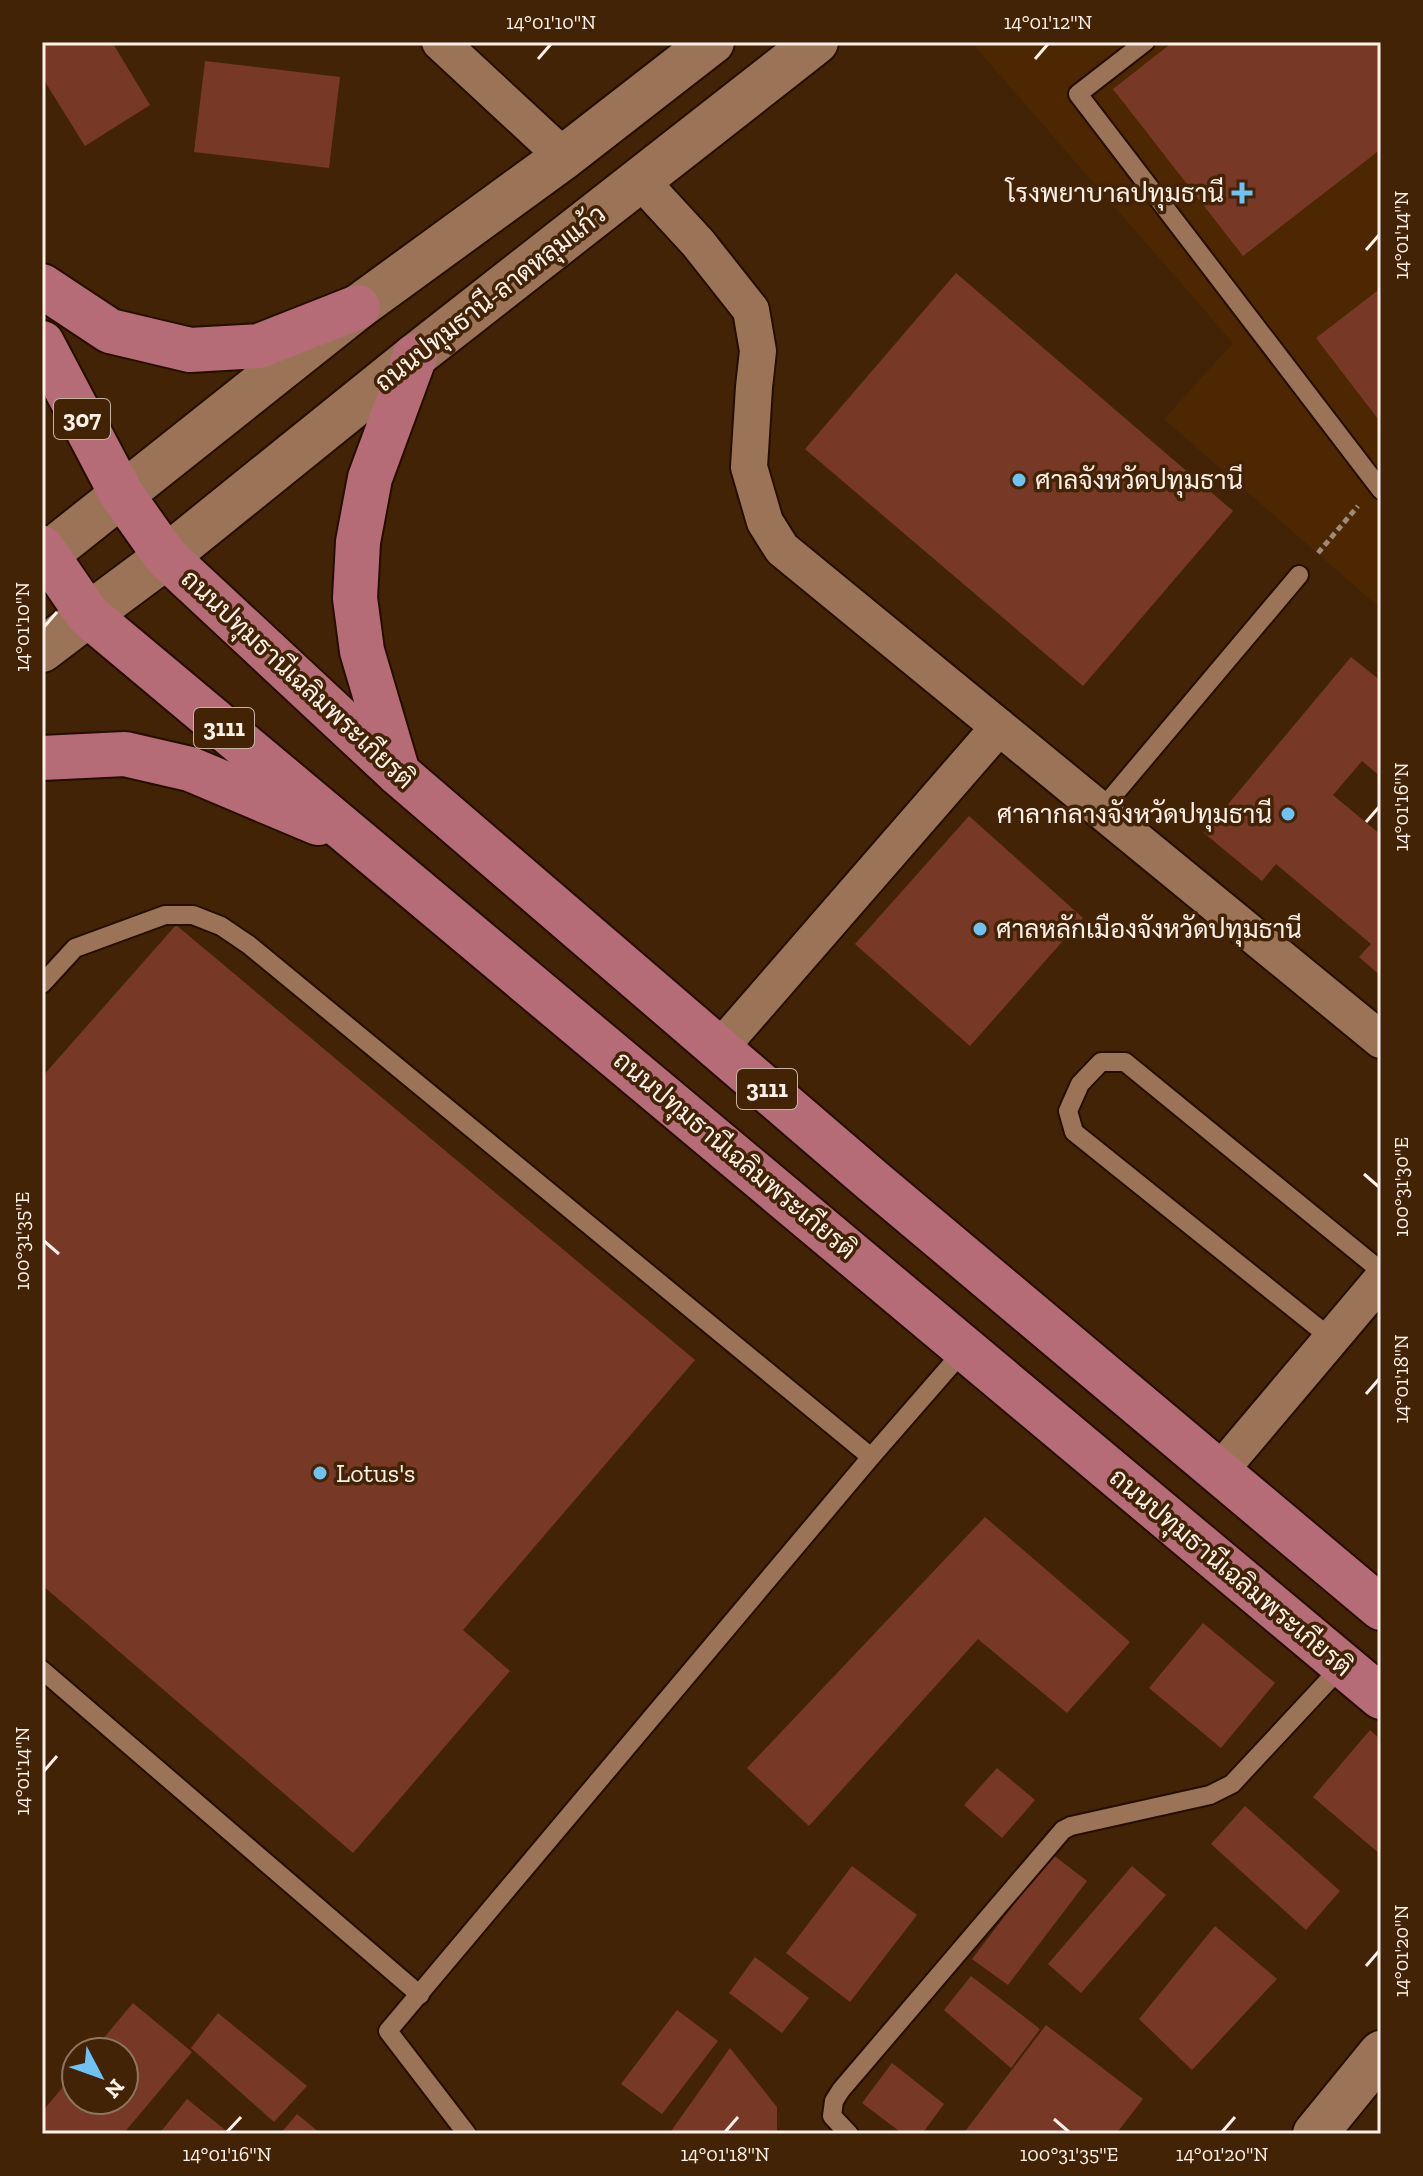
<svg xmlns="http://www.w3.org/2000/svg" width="1423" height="2176" viewBox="0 0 1423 2176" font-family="'Zilla Slab',Sarabun,serif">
<rect width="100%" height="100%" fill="#432306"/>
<path fill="#4d2602" d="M971 42H1381V609L1164 419 1233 343Z"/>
<g fill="#773926">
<path d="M42 42H112L150 105 85 146 42 77Z"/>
<path d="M1173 42H1381V149L1243 256 1113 89Z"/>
<path d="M205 61 340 77 329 168 194 152Z"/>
<path d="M956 273 1233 511 1083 686 805 449Z"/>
<path d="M1381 288V423L1316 338Z"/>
<path d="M1351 657 1381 681V777L1362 761 1333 795 1381 835V976L1359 957 1371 944 1276 864 1262 881 1204 833Z"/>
<path d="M969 816 1083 918 970 1046 855 944Z"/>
<path d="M176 925 695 1360 463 1630 510 1671 353 1853 42 1585V1077Z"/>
<path d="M985 1517 1130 1642 1067 1713 978 1639 809 1826 747 1768Z"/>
<path d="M1203 1623 1275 1683 1221 1748 1149 1688Z"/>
<path d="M1370 1730 1381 1740V1855L1313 1797Z"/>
<path d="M997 1768 1035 1800 1002 1838 964 1805Z"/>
<path d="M1245 1806 1340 1891 1306 1930 1211 1844Z"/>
<path d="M1052 1854 1087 1881 1008 1985 972 1959Z"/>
<path d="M852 1866 917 1915 850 2002 786 1953Z"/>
<path d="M1132 1866 1166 1895 1081 1993 1048 1964Z"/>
<path d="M1215 1926 1277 1979 1192 2070 1139 2019Z"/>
<path d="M755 1957 809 1998 782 2033 729 1993Z"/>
<path d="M971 1976 1040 2029 1011 2068 944 2010Z"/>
<path d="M133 2003 192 2052 123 2134H42V2112L76 2071V2100H124V2052H92Z"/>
<path d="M677 2010 718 2041 662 2114 621 2084Z"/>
<path d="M218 2013 307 2086 274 2122 191 2048Z"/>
<path d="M1046 2025 1143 2099 1116 2134H963Z"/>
<path d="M730 2048 777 2107V2134H669Z"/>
<path d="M892 2063 944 2104 922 2134H903L862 2103Z"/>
<path d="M187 2099 230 2134H159Z"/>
<path d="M297 2114 321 2134H280Z"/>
</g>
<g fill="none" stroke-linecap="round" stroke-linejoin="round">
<defs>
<g id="service">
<path d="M1145 42 1078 94 1381 490"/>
<path d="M1101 810 1299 575"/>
<path d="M42 984 75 948 165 915H193L221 926 249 945 871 1457"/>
<path d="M1332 1339 1074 1132 1068 1111 1080 1084 1101 1062H1125L1381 1271"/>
<path d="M42 1670 420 1995"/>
<path d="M467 2134 388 2031 871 1457 965 1349"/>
<path d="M849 2134 832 2116 834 2101 841 2090 1063 1830 1071 1826 1210 1795 1232 1784 1342 1666"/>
</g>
<g id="minor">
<path d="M440 42 564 157"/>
<path d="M641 181 698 243 751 310 758 351 754 387 749 467 765 522 782 549 1381 1040"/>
<path d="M720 1048 999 727"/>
<path d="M1218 1473 1381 1280"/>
</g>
<g id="tertiary">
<path d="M42 650 88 615"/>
<path d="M1315 2134 1381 2053"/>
</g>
<g id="secondary">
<path d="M46 555 358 307 564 157 712 42"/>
<path d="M88 615 166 557 415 356 816 42"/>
</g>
<g id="primary">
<path d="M42 286 110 331 190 350 259 346 358 307"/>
<path d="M42 343 122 495 166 557 398 773 874 1182 1381 1608"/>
<path d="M42 548 88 615 1381 1697"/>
<path d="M42 758 125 754 190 769 318 823"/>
<path d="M398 773 362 651 355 598 358 542 370 478 415 356"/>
</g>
</defs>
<use href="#service" stroke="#250d00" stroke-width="22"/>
<use href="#minor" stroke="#250d00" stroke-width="40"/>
<use href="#tertiary" stroke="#250d00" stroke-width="48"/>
<use href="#secondary" stroke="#250d00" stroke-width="48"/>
<use href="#primary" stroke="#250d00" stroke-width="48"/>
<path stroke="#a08976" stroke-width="5" stroke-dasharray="6 4" stroke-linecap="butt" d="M1318 553 1358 506"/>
<use href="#service" stroke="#9b7457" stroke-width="18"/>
<use href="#minor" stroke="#9b7457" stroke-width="36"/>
<use href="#tertiary" stroke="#9b7457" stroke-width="44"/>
<use href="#secondary" stroke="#9b7457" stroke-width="44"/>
<use href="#primary" stroke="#b56c76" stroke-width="44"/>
</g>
<path fill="none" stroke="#fef1e7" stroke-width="3" d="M538 59 551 44M1035 59 1048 44M1366 250 1379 235M44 627 57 612M1366 822 1379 807M1364 1174 1379 1187M44 1241 59 1254M1366 1394 1379 1379M44 1771 57 1756M1366 1966 1379 1951M1054 2119 1069 2132M227 2132 241 2117M725 2132 738 2117M1222 2132 1235 2117"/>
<g fill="#6fc2f4" stroke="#432306" stroke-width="3">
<path d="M1238 181h8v8h8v8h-8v8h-8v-8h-8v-8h8z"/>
<circle cx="1019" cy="480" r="8"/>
<circle cx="1288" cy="814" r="8"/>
<circle cx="980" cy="929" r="8"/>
<circle cx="320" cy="1473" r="8"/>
</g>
<g text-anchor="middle" stroke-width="7" stroke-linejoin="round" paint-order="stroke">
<g fill="#432306" stroke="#c6b3a4" stroke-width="2">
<rect x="54" y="399" width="56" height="40" rx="6"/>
<rect x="194" y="708" width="60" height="40" rx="6"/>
<rect x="737" y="1069" width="60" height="40" rx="6"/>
</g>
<g font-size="24" font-weight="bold" fill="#fef1e7">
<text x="82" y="427">307</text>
<text x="224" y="736">3111</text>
<text x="767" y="1097">3111</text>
</g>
<g font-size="26" fill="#fef1e7" stroke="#432306" text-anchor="start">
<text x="1224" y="202" text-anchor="end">โรงพยาบาลปทุมธานี</text>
<text x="1035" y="489">ศาลจังหวัดปทุมธานี</text>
<text x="1272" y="823" text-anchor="end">ศาลากลางจังหวัดปทุมธานี</text>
<text x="996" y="938">ศาลหลักเมืองจังหวัดปทุมธานี</text>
<text x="336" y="1482">Lotus's</text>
</g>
<g font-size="26" fill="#fef1e7" stroke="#432306">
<text transform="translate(490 298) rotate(-38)" y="9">ถนนปทุมธานี-ลาดหลุมแก้ว</text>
<text transform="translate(298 679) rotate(43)" y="9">ถนนปทุมธานีเฉลิมพระเกียรติ</text>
<text transform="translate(735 1155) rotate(40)" y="9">ถนนปทุมธานีเฉลิมพระเกียรติ</text>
<text transform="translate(1231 1572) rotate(40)" y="9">ถนนปทุมธานีเฉลิมพระเกียรติ</text>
</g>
</g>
<rect width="1423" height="2176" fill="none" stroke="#432306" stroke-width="88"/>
<g transform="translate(100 2076) rotate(131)"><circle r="38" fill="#432306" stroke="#8e7560" stroke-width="2"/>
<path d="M0-6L14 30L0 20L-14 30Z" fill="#6fc2f4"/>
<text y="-12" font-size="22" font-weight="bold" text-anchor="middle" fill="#fef1e7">N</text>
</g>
<rect x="44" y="44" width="1335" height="2088" fill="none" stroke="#fef1e7" stroke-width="3"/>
<g font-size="20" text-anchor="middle" fill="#fef1e7">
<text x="551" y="29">14°01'10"N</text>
<text x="1048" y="29">14°01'12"N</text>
<text transform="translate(1401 235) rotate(-90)" y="7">14°01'14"N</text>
<text transform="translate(22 627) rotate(-90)" y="7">14°01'10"N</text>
<text transform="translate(1401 807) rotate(-90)" y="7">14°01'16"N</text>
<text transform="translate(1401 1187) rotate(-90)" y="7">100°31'30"E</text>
<text transform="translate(22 1241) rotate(-90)" y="7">100°31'35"E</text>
<text transform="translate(1401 1379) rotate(-90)" y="7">14°01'18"N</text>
<text transform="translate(22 1771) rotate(-90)" y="7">14°01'14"N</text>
<text transform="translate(1401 1951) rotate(-90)" y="7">14°01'20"N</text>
<text x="227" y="2161">14°01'16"N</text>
<text x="725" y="2161">14°01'18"N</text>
<text x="1069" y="2161">100°31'35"E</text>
<text x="1222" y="2161">14°01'20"N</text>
</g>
</svg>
